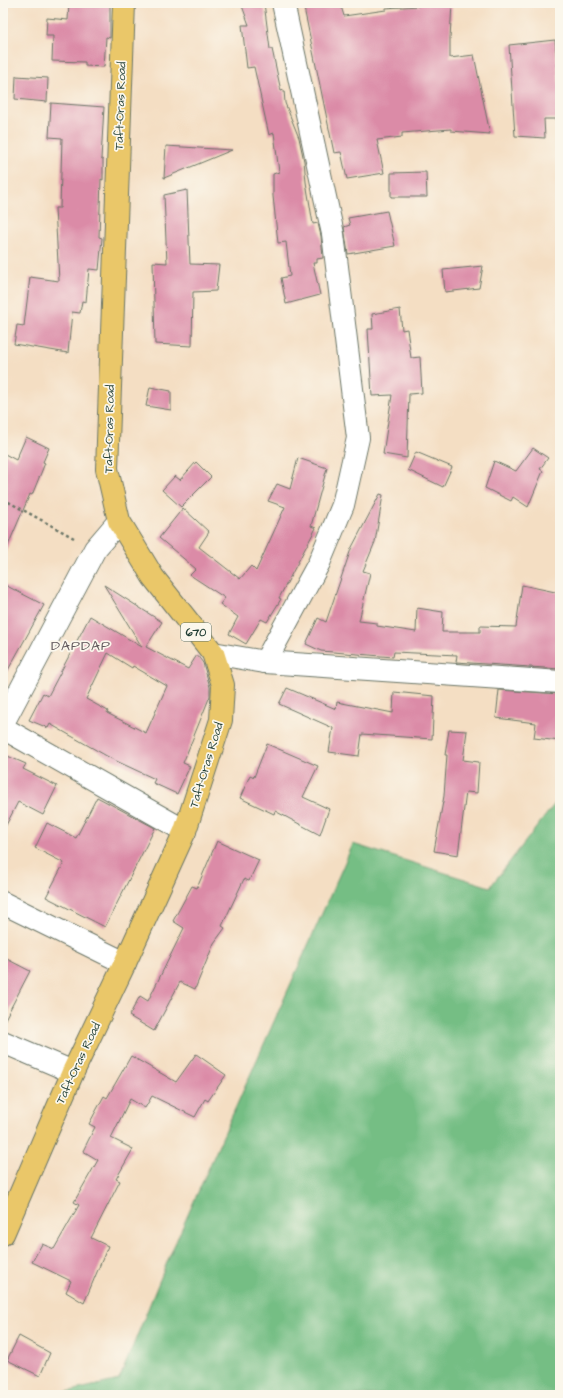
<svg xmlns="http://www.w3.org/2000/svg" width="563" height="1398" viewBox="0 0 563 1398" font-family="'Architects Daughter',sans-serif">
<rect width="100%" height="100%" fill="#fbf7ec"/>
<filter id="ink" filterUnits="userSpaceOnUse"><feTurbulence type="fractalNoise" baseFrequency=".025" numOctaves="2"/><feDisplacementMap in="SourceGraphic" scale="8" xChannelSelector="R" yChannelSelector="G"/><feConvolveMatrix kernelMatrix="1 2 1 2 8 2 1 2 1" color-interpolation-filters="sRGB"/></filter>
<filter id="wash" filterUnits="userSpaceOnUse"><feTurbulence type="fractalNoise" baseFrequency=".012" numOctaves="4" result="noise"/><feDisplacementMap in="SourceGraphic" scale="16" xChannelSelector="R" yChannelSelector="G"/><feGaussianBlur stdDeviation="0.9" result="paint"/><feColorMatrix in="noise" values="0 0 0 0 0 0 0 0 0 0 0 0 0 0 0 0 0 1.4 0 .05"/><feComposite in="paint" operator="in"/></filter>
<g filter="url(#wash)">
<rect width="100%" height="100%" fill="#f4dec3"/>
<path fill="#75be84" stroke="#4a7e5c" d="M560 797V1395H53L119 1380 170 1255 353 844 490 887Z"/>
<g id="blocks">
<g fill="#db8ba7" fill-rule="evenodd">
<path d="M69 3H110V38L106 37 104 67 85 66V62L52 61 53 36H46L47 18 68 20Z"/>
<path d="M241 3H264L270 49H272L281 91 284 90 285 103 299 138 304 161 306 182 313 224 318 223 321 236 323 258 317 259V263H313L320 295 286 304 281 278 290 276 286 242 278 243 273 196V174L279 172 274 133 269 135 254 67 247 68 242 25H249Z"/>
<path d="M303 3H340L344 16 386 10V8L419 6V3H452L450 38V58L474 55 490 134 451 131V129L402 133V137L377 140 384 173 347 179 341 152 334 153Z"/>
<path d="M555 40 560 95V119H544L545 138 515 136 509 45Z"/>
<path d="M16 76 48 78 47 102 15 99Z"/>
<path d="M51 103 104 107 101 159 103 160V180L101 179 99 237 102 238 99 270 89 269 86 302 82 301 80 313 72 312 68 353 14 344 17 325 24 326 30 277 59 281 55 208H60L62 138 49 137Z"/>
<path d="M166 146 232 150 164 178Z"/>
<path d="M426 172 427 197H391V173Z"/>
<path d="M187 190 190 264 219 265 216 291 193 292 192 346 155 344 153 262 167 263 164 195Z"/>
<path d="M387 211 395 246 348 254 344 227 350 225 348 218Z"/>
<path d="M483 266 479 288 445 292 443 270Z"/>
<path d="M400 309 402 330 407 329 411 358 420 357 422 393 409 394 407 458 383 454 392 395 372 396 368 329H373L372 314Z"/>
<path d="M150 387 171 391V410L146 406Z"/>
<path d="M26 437 49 448 43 462 45 463 32 495 30 494 3 557V453L16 460Z"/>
<path d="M533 448 548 458 540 469 543 471 528 507 513 497 511 501 485 488 494 461 516 471Z"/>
<path d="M416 452 452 467 443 487 408 470Z"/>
<path d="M298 458 327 468 311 526 316 528 279 598 281 599 267 622 261 619 246 644 229 634 238 617 220 604 225 598 190 575 196 569 159 538 183 508 209 532 199 547 240 579 251 566 256 571 285 507 268 501 277 484 290 489Z"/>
<path d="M196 462 211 477 181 507 162 490 175 476 180 480Z"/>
<path d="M380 494 383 495 375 542 363 571 370 573 359 621 377 623V626L416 632 417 608 443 612 442 632H480V626L516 627 522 585 560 593V669L456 662 457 655 394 652 393 657 321 651 306 644 318 618 326 622 351 549Z"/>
<path d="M3 584 44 605 3 679Z"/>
<path d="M104 585 162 622 146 647 188 669 197 655 203 663 210 687V696L183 763 190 766 177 794 153 783 155 779 112 759 50 724 48 728 29 720 43 693 48 696 90 616 142 647ZM108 653 132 668 133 666 167 686 146 733 107 713 108 711 86 699Z"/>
<path d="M287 688 336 709 337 702 393 713 394 692 434 696 432 739 362 734 359 756 329 752 333 728 279 704Z"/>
<path d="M499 690 560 694V741L534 738 536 723 496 718Z"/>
<path d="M449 730 467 731 463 760 479 762 477 793 466 792 458 855 434 851 444 796 447 755H445Z"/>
<path d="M267 744 318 766 303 797 329 809 320 835 275 811 274 814 240 798 250 775 254 777Z"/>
<path d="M3 754 26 764 23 769 57 786 43 815 18 802 3 831Z"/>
<path d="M97 797 155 828 105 927 46 897 64 863 35 848 47 823 76 838Z"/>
<path d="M217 841 259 860 249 881 244 879 222 926 225 928 214 943 195 989 180 982 154 1031 129 1016 140 996 148 1001 184 928 173 921 192 886 197 888Z"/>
<path d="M3 957 30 971 3 1023Z"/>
<path d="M196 1054 226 1075 208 1101 205 1099 195 1117 152 1096 145 1108 130 1099 111 1138 133 1149 116 1179 120 1181 91 1238 108 1246 84 1303 66 1292 71 1281 32 1262 42 1244 54 1249 79 1205 74 1202 98 1160 83 1151 95 1127 89 1124 104 1096 107 1098 131 1056 176 1082Z"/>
<path d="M19 1336 50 1353 40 1376 7 1360Z"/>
</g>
</g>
</g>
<g filter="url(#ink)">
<use href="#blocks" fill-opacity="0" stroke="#6a7566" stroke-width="1"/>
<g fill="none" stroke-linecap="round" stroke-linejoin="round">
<defs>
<g id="minor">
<path d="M213 653 265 662 560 682"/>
<path d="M265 662 319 563 343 505 358 438 333 234 283 3"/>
<path d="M3 723 95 549 119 521"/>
<path d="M3 728 185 831"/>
<path d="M3 903 125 963"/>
<path d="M3 1042 73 1072"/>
</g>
<path id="major" d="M3 1234 73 1072 125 963 185 831 221 720 223 685 213 653 153 577 119 521 107 469 124 3"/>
</defs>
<use href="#minor" stroke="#6a7566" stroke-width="24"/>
<use href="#major" stroke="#6a7566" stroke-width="24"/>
<path stroke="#6a7566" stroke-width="2.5" stroke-dasharray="3 3" stroke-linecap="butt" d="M3 499 74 538"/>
<use href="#minor" stroke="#fff" stroke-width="22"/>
<use href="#major" stroke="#eac769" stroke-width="22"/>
</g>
</g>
<g text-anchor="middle" stroke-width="3.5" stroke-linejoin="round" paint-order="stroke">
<rect fill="#fbf7ec" stroke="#61756b" stroke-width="1" x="181" y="623" width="30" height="18" rx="3"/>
<g font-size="11" font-weight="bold" fill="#1f3d34">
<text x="196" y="636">670</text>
</g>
<g font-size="12" fill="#1f3d34" stroke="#fbf7ec">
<text transform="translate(120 106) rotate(-88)" y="4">Taft-Oras Road</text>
<text transform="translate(109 429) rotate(-89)" y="4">Taft-Oras Road</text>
<text transform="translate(206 765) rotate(-73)" y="4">Taft-Oras Road</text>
<text transform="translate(78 1063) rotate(-65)" y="4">Taft-Oras Road</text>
</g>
<g font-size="14" letter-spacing="1" fill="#61585c" stroke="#fbf7ec">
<text x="81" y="650">DAPDAP</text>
</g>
</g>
<rect width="563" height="1398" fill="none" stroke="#fbf7ec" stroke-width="16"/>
</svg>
